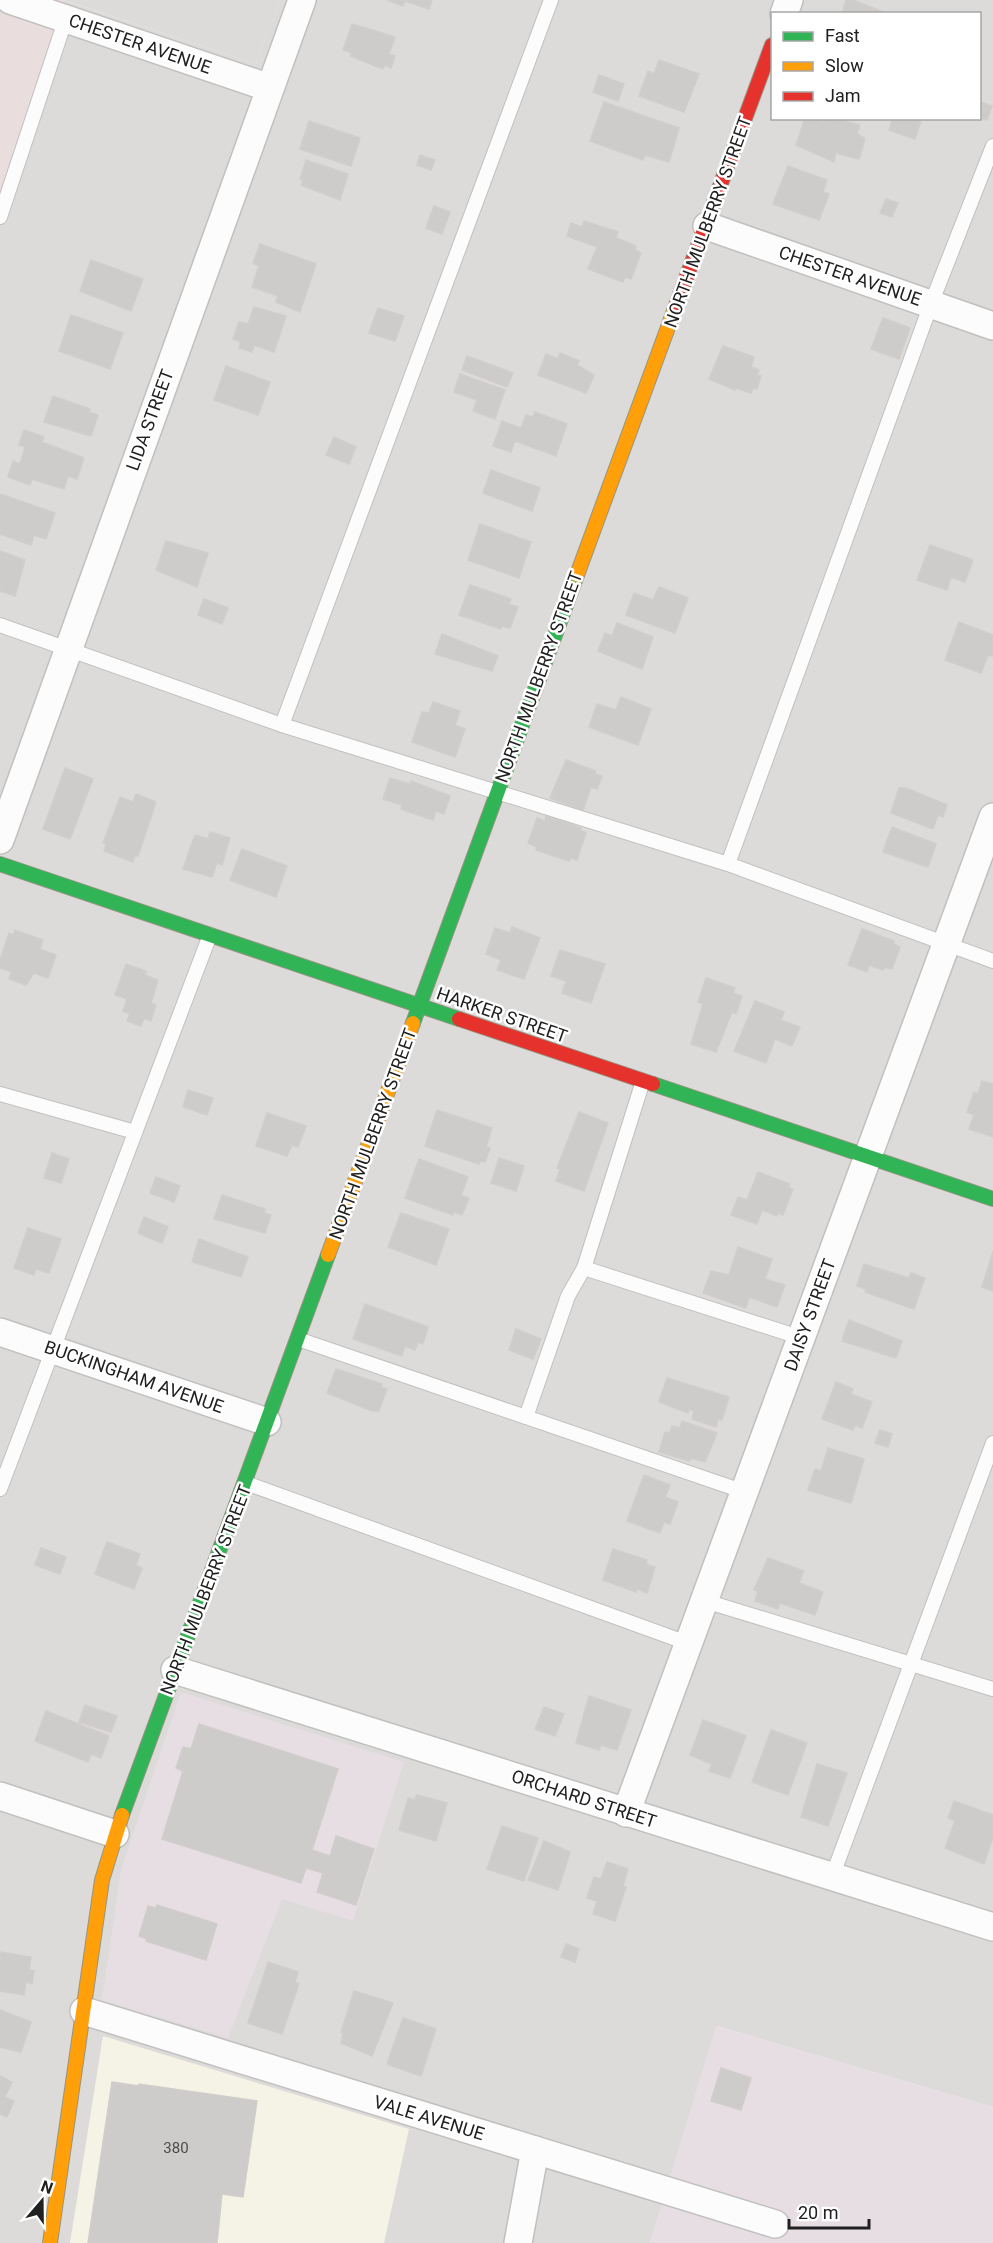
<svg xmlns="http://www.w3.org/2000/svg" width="993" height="2243" viewBox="0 0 993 2243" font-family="Roboto,sans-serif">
<rect width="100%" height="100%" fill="#edebe9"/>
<path fill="#dddbda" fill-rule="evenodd" d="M63 0 256 64 280 0H993V2107L717 2026 650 2243H0V191ZM772 14H980V118H772Z"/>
<path fill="#eadddd" d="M0 0H64L0 191Z"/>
<g fill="#e6dee3">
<path d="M181 1692 404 1762 353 1921 282 1899 228 2038 102 2000 121 1870Z"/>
<path d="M716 2026 993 2107V2243H650Z"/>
</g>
<path fill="#f5f3e6" d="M103 2036 409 2129 384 2243H70Z"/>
<path fill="#dcdbda" d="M64 0H280L256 64Z"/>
<g fill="#ceccca" stroke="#d0cdcb" stroke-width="1.5">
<path d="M387 0H432L429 9 405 1 403 6Z"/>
<path d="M846 0H853L888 14H842Z"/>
<path d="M352 24 395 37 389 54 395 56 391 68 385 65 383 69 350 56 352 53 343 50Z"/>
<path d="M659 60 699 74 684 112 639 96 648 71 654 74Z"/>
<path d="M599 75 624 84 618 101 593 92Z"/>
<path d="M604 102 679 128 669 162 645 155 643 160 590 141Z"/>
<path d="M980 102 992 106 987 120 980 118Z"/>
<path d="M805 118 825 122 826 118H832L860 125 857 133 865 139 859 159 836 153 834 162 796 145Z"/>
<path d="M893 118H922L915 139 889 130Z"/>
<path d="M309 121 360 138 351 166 300 149Z"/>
<path d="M420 155 435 160 431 170 417 165Z"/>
<path d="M306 160 348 174 340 200 301 185 303 180 300 179Z"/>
<path d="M788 166 827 180 823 192 829 194 819 220 773 204Z"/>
<path d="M886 199 898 203 892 217 880 213Z"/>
<path d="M434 206 450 212 442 234 426 228Z"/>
<path d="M584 221 618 232 616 238 636 246 635 250 641 253 631 279 625 277 623 282 588 269 597 247 567 236 571 223 582 227Z"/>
<path d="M260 244 316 264 300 312 276 302 278 296 252 287 259 266 253 263Z"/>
<path d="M91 260 143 279 131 311 80 291Z"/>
<path d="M254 307 286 316 274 352 254 345 252 352 239 348 241 342 233 339 239 322 248 324Z"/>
<path d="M378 308 404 316 395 341 369 333Z"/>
<path d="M71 315 123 333 110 369 59 351Z"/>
<path d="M883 318 910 328 899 359 871 349Z"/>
<path d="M723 346 754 357 751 367 759 370 757 375 761 376 757 389 753 388 751 393 736 388 735 390 709 379Z"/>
<path d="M560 353 579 361 577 365 594 375 586 393 538 375 546 354 558 359Z"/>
<path d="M467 356 513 373 507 387 462 370Z"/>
<path d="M226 366 270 382 258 415 214 400Z"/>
<path d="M460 374 505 390 495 419 473 411 477 400 454 392Z"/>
<path d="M53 396 90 409 89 412 98 415 91 436 44 422Z"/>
<path d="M535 412 567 424 556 456 515 441 511 452 493 446 502 421 521 428 526 415 533 417Z"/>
<path d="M24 430 44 437 42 442 84 458 77 479 68 476 64 489 32 479 30 485 8 477 13 461 20 464 25 447 19 445Z"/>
<path d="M334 437 356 447 349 464 326 455Z"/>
<path d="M491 470 540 488 532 511 483 493Z"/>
<path d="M0 494 55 513 46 539 34 535 31 545 0 534Z"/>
<path d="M480 524 531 542 519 578 468 560Z"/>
<path d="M166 541 208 553 197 587 156 570Z"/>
<path d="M930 545 973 560 965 582 951 577 947 590 917 580Z"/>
<path d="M0 551 25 560 15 596 0 591Z"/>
<path d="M470 585 511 599 509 604 518 607 510 628 502 626 501 629 459 615Z"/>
<path d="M659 587 688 598 675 633 626 615 634 593 653 600Z"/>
<path d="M204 599 228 608 222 624 198 615Z"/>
<path d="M959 622 993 635V656L988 655 981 673 945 660Z"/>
<path d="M617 623 653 637 642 669 598 651 605 633 612 636Z"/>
<path d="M442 634 498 656 492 671 435 654Z"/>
<path d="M621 697 651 709 638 745 589 727 597 704 616 710Z"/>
<path d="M433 702 460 711 455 725 465 729 455 757 412 742 422 712 429 713Z"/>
<path d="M566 760 596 771 595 774 602 776 597 789 591 787 583 810 550 798Z"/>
<path d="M65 768 93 779 70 839 43 829Z"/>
<path d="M390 778 410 784 411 781 450 796 444 814 436 811 433 820 401 809 402 805 383 799Z"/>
<path d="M899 788H906L947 805 943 817 938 815 933 829 891 813Z"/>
<path d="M136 794 156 802 138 856 135 855 133 862 104 851 106 844 103 843 120 797 133 802Z"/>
<path d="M546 816 581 828 580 830 586 833 577 860 571 858 569 861 536 850 537 847 528 843 537 818 545 821Z"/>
<path d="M892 827 936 844 928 867 883 852Z"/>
<path d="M210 832 230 838 222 865 217 863 212 877 183 869 195 835 208 839Z"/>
<path d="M242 849 287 866 276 897 230 880Z"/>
<path d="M512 927 540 938 524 979 497 970 501 960 486 954 495 928 510 933Z"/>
<path d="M862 929 894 941 893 944 900 947 892 969 885 967 883 970 869 965 867 972 848 965Z"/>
<path d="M15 930 43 940 40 949 56 955 48 978 34 973 26 985 9 979 11 972 0 968V960L9 933 13 935Z"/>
<path d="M560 950 605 964 591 1003 562 993 566 981 551 976Z"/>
<path d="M126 964 146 971 145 975 158 980 151 1003 156 1005 151 1021 144 1018 141 1026 127 1021 130 1014 123 1011 127 999 115 995Z"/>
<path d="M706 978 735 988 733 993 742 996 736 1014 732 1012 716 1052 691 1044 703 1004 698 1002Z"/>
<path d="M755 1001 784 1012 781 1020 800 1027 792 1046 775 1039 766 1063 734 1051Z"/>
<path d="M982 1081 993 1084V1137L969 1129 974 1115 967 1112 974 1092 978 1094Z"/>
<path d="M188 1090 213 1098 207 1115 183 1107Z"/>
<path d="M437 1110 492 1128 486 1147 490 1148 485 1162 481 1161 479 1164 425 1146Z"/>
<path d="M579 1112 608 1123 584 1191 556 1181 560 1169 557 1168Z"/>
<path d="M267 1113 306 1126 298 1147 292 1145 287 1156 256 1146Z"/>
<path d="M52 1153 69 1159 61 1183 44 1178Z"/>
<path d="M499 1158 524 1166 516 1191 491 1183Z"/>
<path d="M419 1159 468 1177 461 1195 469 1198 462 1215 454 1212 453 1215 405 1198Z"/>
<path d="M758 1172 790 1184 788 1187 793 1189 783 1215 778 1213 777 1216 762 1210 757 1224 731 1215 738 1197 747 1200Z"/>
<path d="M156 1177 180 1186 174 1202 150 1193Z"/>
<path d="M222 1195 265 1209 264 1213 271 1215 265 1233 214 1219Z"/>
<path d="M401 1213 449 1229 436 1265 388 1247Z"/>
<path d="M144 1217 168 1227 162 1243 138 1233Z"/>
<path d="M28 1228 61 1239 49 1273 36 1269 34 1275 14 1268Z"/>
<path d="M199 1239 248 1257 241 1277 192 1262Z"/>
<path d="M738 1247 772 1259 765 1279 785 1285 777 1307 749 1297 746 1308 703 1293 711 1271 729 1275Z"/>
<path d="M993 1251V1291L982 1287Z"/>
<path d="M864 1264 909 1278 911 1273 925 1278 914 1309 865 1292 866 1289 857 1286Z"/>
<path d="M365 1304 428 1327 423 1344 418 1342 415 1350 405 1346 402 1356 353 1339Z"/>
<path d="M849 1320 902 1341 896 1358 842 1341Z"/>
<path d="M516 1329 541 1339 533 1359 509 1350Z"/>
<path d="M336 1369 382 1384 381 1387 387 1389 379 1411H372L327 1393Z"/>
<path d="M667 1378 729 1397 722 1420 718 1419 716 1427 692 1419 694 1411 689 1409 688 1413 659 1402Z"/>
<path d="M836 1382 853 1389 851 1394 872 1402 862 1428 855 1425 853 1430 822 1419Z"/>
<path d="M682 1421 717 1433 705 1462 691 1458 690 1461 659 1452 665 1432 670 1433 672 1426 680 1428Z"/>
<path d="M880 1430 892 1434 888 1447 875 1443Z"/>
<path d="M828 1448 864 1459 851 1503 808 1490 815 1469 821 1471Z"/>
<path d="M644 1475 670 1485 665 1497 678 1502 670 1524 664 1522 660 1533 627 1521Z"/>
<path d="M107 1542 140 1554 136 1565 142 1568 134 1589 95 1574Z"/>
<path d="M41 1548 66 1557 60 1574 35 1565Z"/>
<path d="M613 1549 647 1560 646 1564 655 1567 647 1593 637 1589 636 1592 603 1580Z"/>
<path d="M768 1558 804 1571 799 1583 823 1592 815 1615 780 1603 778 1609 755 1601 758 1591 754 1590Z"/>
<path d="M589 1696 631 1710 617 1750 601 1745 599 1750 576 1743Z"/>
<path d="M85 1705 117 1716 111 1732 79 1722Z"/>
<path d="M544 1707 564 1714 555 1736 535 1729Z"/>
<path d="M46 1711 109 1736 101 1758 91 1754 88 1762 35 1741Z"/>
<path d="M703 1720 746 1736 730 1778 709 1771 712 1764 690 1755Z"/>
<path d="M199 1724 338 1769 312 1850 330 1856 336 1836 374 1849 356 1905 317 1892 323 1873 306 1868 301 1883 162 1839 183 1771 176 1768 183 1747 191 1749Z"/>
<path d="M771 1730 807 1743 788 1795 752 1782Z"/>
<path d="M817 1764 847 1773 828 1826 801 1817Z"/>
<path d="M417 1795 447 1803 436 1841 399 1830 408 1798 415 1800Z"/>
<path d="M954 1801 993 1815V1837L984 1864 945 1848 955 1821 948 1818Z"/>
<path d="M502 1826 538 1838 524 1881 487 1869Z"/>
<path d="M544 1841 570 1852 558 1890 528 1880Z"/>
<path d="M607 1862 628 1869 623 1886 626 1887 615 1921 593 1914 597 1901 587 1898 594 1877 601 1879Z"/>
<path d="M157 1905 217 1924 206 1960 146 1941 147 1939 139 1936 148 1906 156 1908Z"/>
<path d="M566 1944 579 1949 575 1962 561 1957Z"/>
<path d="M0 1952 31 1957 29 1970 34 1971 32 1984 26 1982 24 1995 0 1991Z"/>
<path d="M268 1962 298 1972 295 1982 299 1984 282 2034 248 2023Z"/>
<path d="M354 1991 393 2003 372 2056 341 2043 343 2033 341 2032Z"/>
<path d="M0 2010 31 2022 21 2052 0 2047Z"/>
<path d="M403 2018 436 2029 421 2076 387 2064Z"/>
<path d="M721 2068 751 2078 741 2110 711 2101Z"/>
<path d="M0 2076 12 2082 5 2097 14 2101 7 2117 0 2114Z"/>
<path d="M112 2082 139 2086V2084L257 2101 243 2197 222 2194 217 2243H88Z"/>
</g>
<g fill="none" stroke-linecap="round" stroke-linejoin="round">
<defs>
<g id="lane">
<path d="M0 217 66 18"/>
<path d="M0 625 282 725 728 864 993 961"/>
<path d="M282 725 551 0"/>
<path d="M728 864 931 304 993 146"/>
<path d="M0 1094 135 1132"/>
<path d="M584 1268 643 1081"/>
<path d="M298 1339 745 1492"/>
<path d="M526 1417 568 1296 584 1268 802 1338"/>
<path d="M246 1483 690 1644"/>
<path d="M0 1489 210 935"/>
<path d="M705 1601 993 1689"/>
<path d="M832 1877 993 1443"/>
</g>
<g id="street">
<path d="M10 0 270 88"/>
<path d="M784 14 789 0"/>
<path d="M707 226 993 326"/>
<path d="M0 840 302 0"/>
<path d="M0 1332 267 1422"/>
<path d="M175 1670 993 1927"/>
<path d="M0 1796 115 1834"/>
<path d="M626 1813 993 817"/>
<path d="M84 2011 775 2224"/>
<path d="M518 2243 535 2150"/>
</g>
<g id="fast">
<path d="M0 864 459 1019"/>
<path d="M413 1023 577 575"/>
<path d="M653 1084 993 1199"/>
<path d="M122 1815 328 1255"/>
</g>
<g id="slow">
<path d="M577 575 674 311"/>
<path d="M328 1255 413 1023"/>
<path d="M50 2243 102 1880 122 1815"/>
</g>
<g id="jam">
<path d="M674 311 772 45"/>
<path d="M459 1019 653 1084"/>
</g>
</defs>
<use href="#lane" stroke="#c1c0bf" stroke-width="16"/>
<use href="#street" stroke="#c1c0bf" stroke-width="30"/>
<use href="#fast" stroke="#969583" stroke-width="16"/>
<use href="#slow" stroke="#969583" stroke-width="16"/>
<use href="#jam" stroke="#969583" stroke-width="16"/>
<use href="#lane" stroke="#fcfcfc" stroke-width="14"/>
<use href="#street" stroke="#fcfcfc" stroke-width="27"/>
<use href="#fast" stroke="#30b455" stroke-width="14"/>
<use href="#slow" stroke="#ff9f0a" stroke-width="14"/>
<use href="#jam" stroke="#e5322d" stroke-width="14"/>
</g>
<g text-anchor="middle" stroke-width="5" stroke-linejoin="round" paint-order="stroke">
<g font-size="15" fill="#4c4b4a">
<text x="176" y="2153">380</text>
</g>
<g font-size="18" fill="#202020" stroke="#fff">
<text transform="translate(140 44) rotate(19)" y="6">CHESTER AVENUE</text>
<text transform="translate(708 222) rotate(-70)" y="6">NORTH MULBERRY STREET</text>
<text transform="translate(850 276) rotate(19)" y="6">CHESTER AVENUE</text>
<text transform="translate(150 420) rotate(-70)" y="6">LIDA STREET</text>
<text transform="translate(539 677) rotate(-70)" y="6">NORTH MULBERRY STREET</text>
<text transform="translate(502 1015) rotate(19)" y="6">HARKER STREET</text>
<text transform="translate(373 1134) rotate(-70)" y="6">NORTH MULBERRY STREET</text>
<text transform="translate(810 1315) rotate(-70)" y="6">DAISY STREET</text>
<text transform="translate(134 1377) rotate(19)" y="6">BUCKINGHAM AVENUE</text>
<text transform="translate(206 1590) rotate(-69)" y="6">NORTH MULBERRY STREET</text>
<text transform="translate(584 1799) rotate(18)" y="6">ORCHARD STREET</text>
<text transform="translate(429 2118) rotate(17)" y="6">VALE AVENUE</text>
</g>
</g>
<rect x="771" y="12" width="210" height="108" fill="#ffffff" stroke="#a6a6a6" stroke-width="1.5"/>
<rect x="783" y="32" width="30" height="9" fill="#30b455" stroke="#a6a6a6" stroke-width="1.5"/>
<text x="825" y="42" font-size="18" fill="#202020">Fast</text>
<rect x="783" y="62" width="30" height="9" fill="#ff9f0a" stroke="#a6a6a6" stroke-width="1.5"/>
<text x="825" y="72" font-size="18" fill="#202020">Slow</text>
<rect x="783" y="92" width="30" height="9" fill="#e5322d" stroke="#a6a6a6" stroke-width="1.5"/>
<text x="825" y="102" font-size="18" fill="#202020">Jam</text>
<g transform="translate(42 2201) rotate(20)" stroke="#ffffff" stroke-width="4.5" paint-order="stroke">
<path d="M0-4.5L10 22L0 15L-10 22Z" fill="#202020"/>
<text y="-9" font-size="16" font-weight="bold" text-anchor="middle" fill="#202020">N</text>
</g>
<path d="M789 2219v9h80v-9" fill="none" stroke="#202020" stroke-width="3"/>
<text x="798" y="2219" font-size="18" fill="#202020" stroke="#ffffff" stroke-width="4.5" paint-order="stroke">20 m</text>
</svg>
